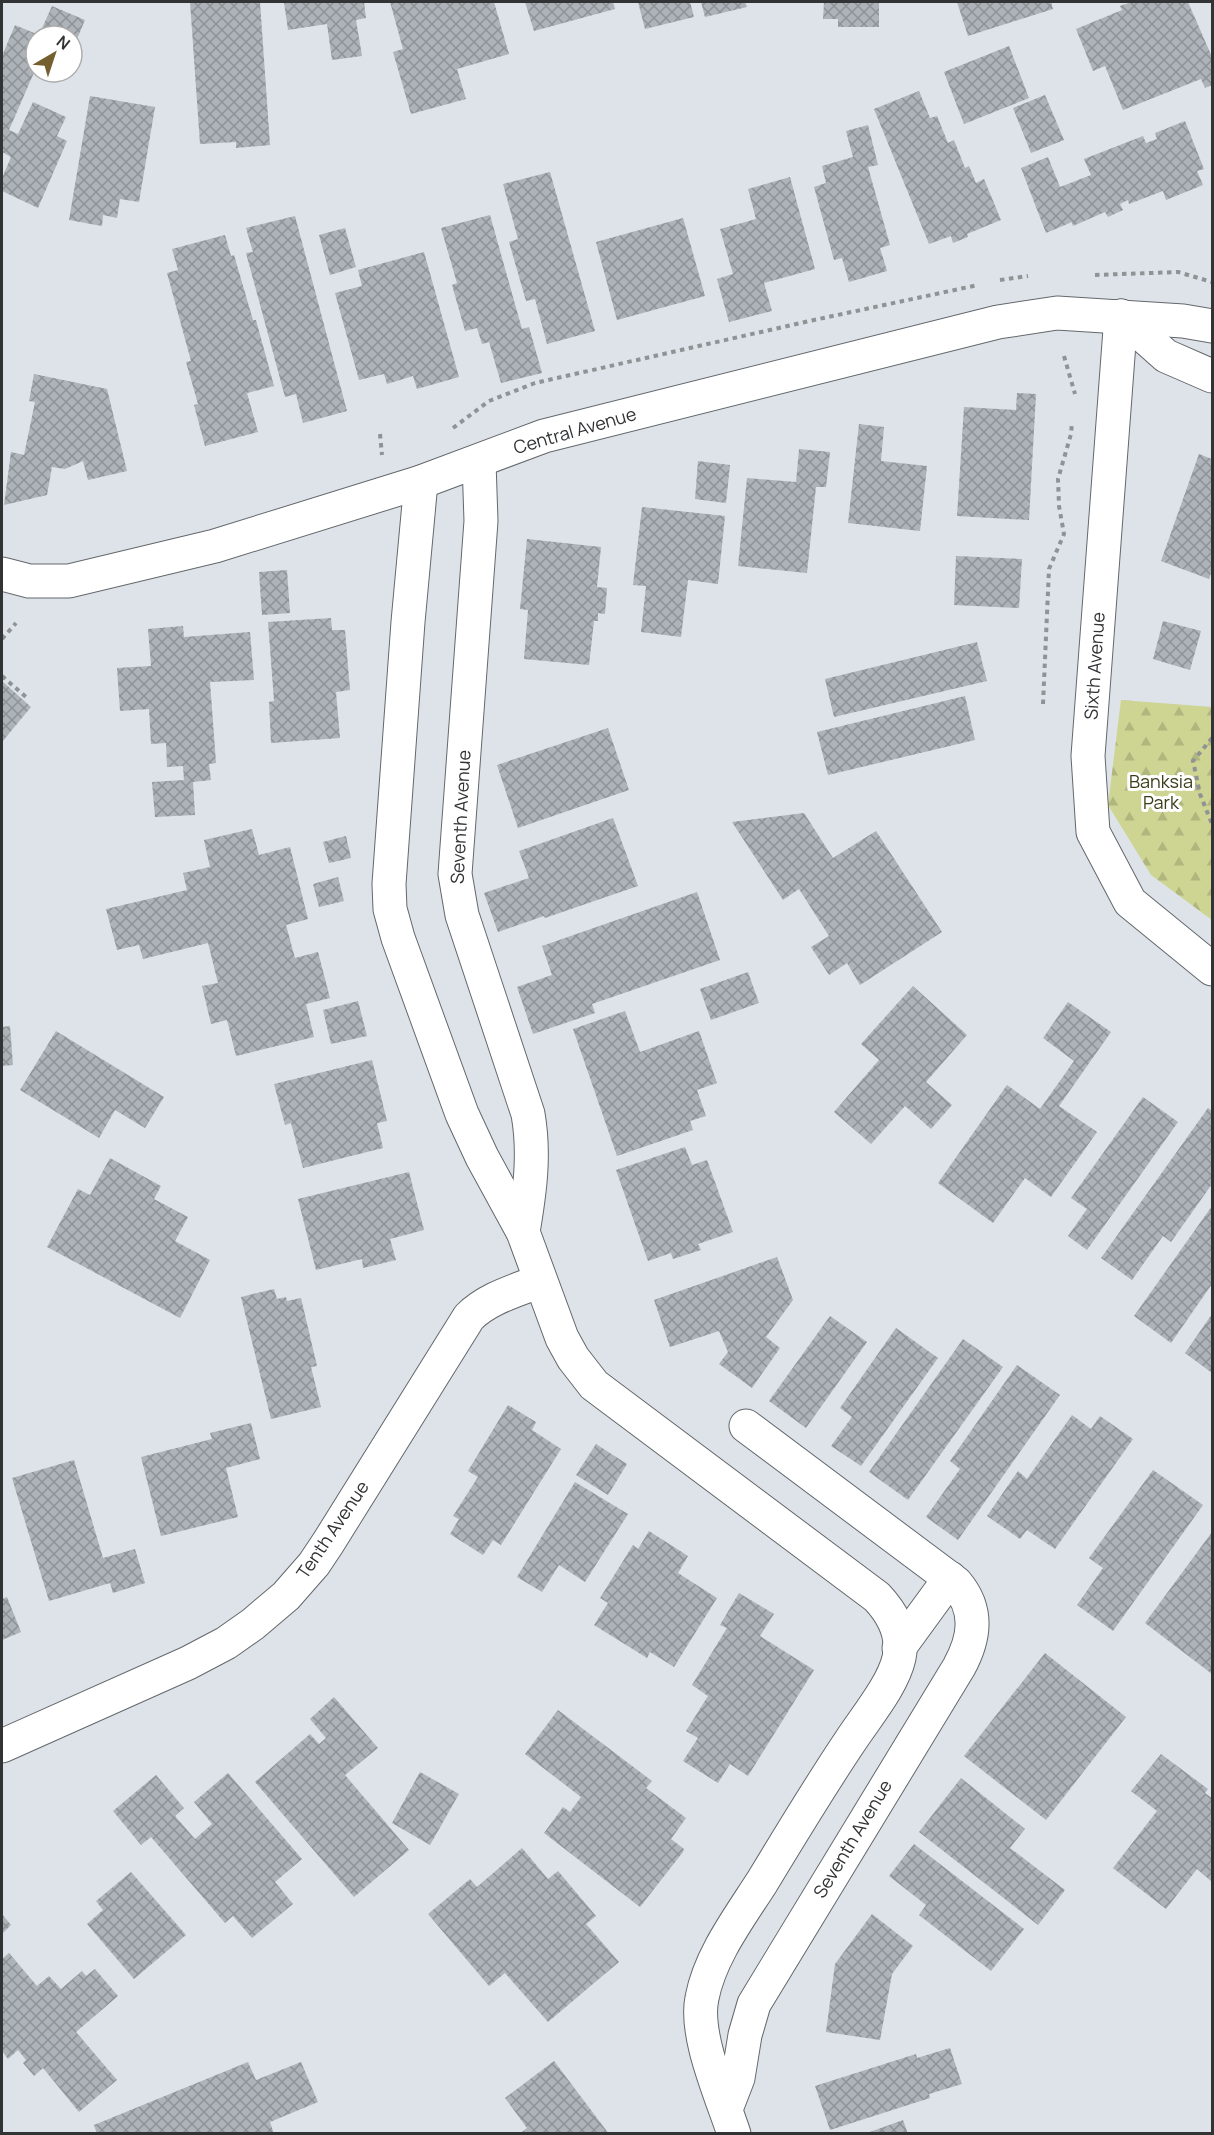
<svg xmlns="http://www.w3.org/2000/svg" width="1214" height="2135" viewBox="0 0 1214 2135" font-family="Manrope,sans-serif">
<defs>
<pattern id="forest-firs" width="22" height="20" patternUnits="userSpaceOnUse" patternTransform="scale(1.5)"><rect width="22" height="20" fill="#ced491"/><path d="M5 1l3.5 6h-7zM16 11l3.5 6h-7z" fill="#b1b67e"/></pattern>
<pattern id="building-cross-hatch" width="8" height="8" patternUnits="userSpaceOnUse" patternTransform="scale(1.5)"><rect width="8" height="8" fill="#adb3b8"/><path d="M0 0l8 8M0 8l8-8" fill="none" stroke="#8d9296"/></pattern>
</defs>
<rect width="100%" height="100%" fill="#dde3e8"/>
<path fill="url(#forest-firs)" d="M1121 700 1212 707V920L1151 875 1108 805Z"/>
<g fill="url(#building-cross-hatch)">
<path d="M190 2H260L270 145 236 148V142L200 144Z"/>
<path d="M284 2H364L366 18 356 20 362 56 332 60 327 24 288 30Z"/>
<path d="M390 2H494L509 54 457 69 466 99 411 114 393 52 403 49Z"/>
<path d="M525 2H613L615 9 534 31Z"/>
<path d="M638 2H690L694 17 645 29Z"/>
<path d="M701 2H745L747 7 705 17Z"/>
<path d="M824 2H879V27H838V19H823Z"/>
<path d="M957 2H1051L1053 9 968 36Z"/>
<path d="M1132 2H1188L1212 57V85L1205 88 1201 79 1123 110 1105 66 1093 71 1076 29 1122 10 1120 6Z"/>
<path d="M52 6 85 20 72 51V36H36V68L9 130 18 134 33 102 66 117 57 136 67 141 38 208 2 191V178L11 157 2 152V56L15 25 39 35Z"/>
<path d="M1009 46 1029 98 964 124 944 72Z"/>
<path d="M919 91 930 118 937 116 948 143 954 140 965 168 969 166 976 183 984 179 1001 220 967 234 968 237 953 243 951 236 929 244 874 109Z"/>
<path d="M1045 95 1064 140 1031 153 1013 108Z"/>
<path d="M90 96 155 107 139 202 120 199 117 218 103 215 102 226 69 220Z"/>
<path d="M1185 121 1204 169 1197 171 1203 185 1166 200 1163 191 1129 204 1128 200 1120 204 1123 210 1108 217 1105 212 1073 226 1072 222 1046 233 1021 168 1048 157 1060 187 1091 175 1084 159 1143 136 1146 143 1157 139 1155 133Z"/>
<path d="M868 125 878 165 868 167 890 245 880 248 887 271 849 282 842 258 834 260 814 187 826 183 822 166 853 157 846 131Z"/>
<path d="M550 172 595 331 547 344 535 299 526 301 509 242 518 239 503 184Z"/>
<path d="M790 177 815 269 764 283 772 311 729 322 717 279 733 274 720 229 756 219 748 189Z"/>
<path d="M490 215 522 329 529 327 542 373 501 383 489 342 482 344 477 328 465 331 452 285 457 283 441 228Z"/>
<path d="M295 216 347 411 303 423 296 394 285 397 246 253 253 252 246 228Z"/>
<path d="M683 218 705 296 617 320 596 242Z"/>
<path d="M345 228 356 267 330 275 319 235Z"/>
<path d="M225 235 231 256 234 255 253 320H256L274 386 247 393 258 432 205 446 194 405 198 404 186 362 191 361 167 273 178 270 172 249Z"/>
<path d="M424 252 459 377 417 389 413 376 387 384 384 374 359 380 335 293 362 286 358 270Z"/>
<path d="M34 374 107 389 127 471 88 480 83 461 65 469 52 467 47 495 4 505 11 452 24 455 35 402 29 401Z"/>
<path d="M1017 393 1036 394 1029 520 957 516 964 407 1016 410Z"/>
<path d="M859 424 884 427 881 461 927 466 920 531 848 523Z"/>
<path d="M799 449 830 452 826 487H816L807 573 738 566 747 478 796 482Z"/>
<path d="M1199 454 1212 459V570L1209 579 1161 561Z"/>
<path d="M698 461 730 465 726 503 695 499Z"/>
<path d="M642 507 725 516 718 584 688 580 681 637 641 632 646 586 633 585Z"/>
<path d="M527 539 601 547 597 587 607 588 605 614 598 613V621H594L589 665 524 659 528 610 520 609Z"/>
<path d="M956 556 1022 559 1019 608 954 605Z"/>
<path d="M287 570 290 613 262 615 259 572Z"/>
<path d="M331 618 332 630H345L350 690 336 692 340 738 271 743 269 702 274 701 268 622Z"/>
<path d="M1163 621 1201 631 1190 670 1153 659Z"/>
<path d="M183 626 184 637 250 632 254 680 210 682 216 763 209 764 211 780 193 782 195 815 155 817 152 782 184 780 183 766 167 767 166 743 151 744 149 709 120 711 117 668 151 666 148 629Z"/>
<path d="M977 642 987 681 834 717 825 679Z"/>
<path d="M2 681 31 707 2 742Z"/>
<path d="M965 696 975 740 828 775 817 732Z"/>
<path d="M608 728 629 790 518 828 497 765Z"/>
<path d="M804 813 833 858 876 831 942 932 860 985 847 963 829 975 811 947 829 936 799 889 783 900 732 822Z"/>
<path d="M613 818 638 886 545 918 544 916 498 932 484 893 529 878 519 851Z"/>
<path d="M252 829 259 855 290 847 308 919 286 925 295 958 318 952 330 998 306 1004 314 1037 236 1056 227 1020 211 1024 202 986 218 983 208 943 143 959 139 945 117 950 106 909 187 890 183 873 210 867 204 840Z"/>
<path d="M346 836 351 858 329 863 323 842Z"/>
<path d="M338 877 344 901 319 907 313 884Z"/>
<path d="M697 892 720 960 592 1004 595 1013 533 1034 517 987 552 975 542 946Z"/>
<path d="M748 972 759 1003 711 1020 700 989Z"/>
<path d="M913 986 967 1035 926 1082 952 1105 931 1129 905 1106 871 1144 834 1112 879 1060 861 1044Z"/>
<path d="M358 1001 367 1036 331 1044 323 1010Z"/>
<path d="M1068 1002 1111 1032 1059 1106 1097 1132 1051 1197 1025 1178 993 1223 938 1183 1007 1085 1040 1109 1074 1061 1043 1038Z"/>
<path d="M625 1011 640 1052 699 1031 717 1083 697 1090 706 1116 690 1121 693 1130 617 1156 573 1029Z"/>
<path d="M10 1026 13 1065 2 1066V1027Z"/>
<path d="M56 1031 164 1097 145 1128 115 1110 99 1138 20 1090Z"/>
<path d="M372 1060 387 1121 377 1123 383 1148 303 1168 291 1123 285 1125 274 1084Z"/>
<path d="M1143 1097 1178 1122 1087 1250 1068 1236 1087 1209 1071 1198Z"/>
<path d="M1208 1108 1212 1111V1184L1171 1242 1163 1236 1132 1280 1101 1258Z"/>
<path d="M685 1147 692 1165 707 1160 733 1232 698 1244 701 1250 673 1259 671 1253 648 1261 616 1170Z"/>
<path d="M110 1158 161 1186 154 1199 188 1217 175 1241 210 1260 180 1318 47 1247 78 1189 90 1195Z"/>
<path d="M409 1172 424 1230 390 1239 396 1260 363 1268 362 1259 316 1270 298 1199Z"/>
<path d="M1212 1206V1284L1171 1343 1134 1316Z"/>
<path d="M777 1257 793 1300 766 1337 780 1348 752 1388 719 1364 728 1352 719 1331 670 1347 654 1300Z"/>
<path d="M274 1289 277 1299 286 1297 287 1301 301 1298 317 1366 311 1367 321 1407 271 1419 241 1297Z"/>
<path d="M1212 1314V1373L1185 1353Z"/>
<path d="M830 1316 867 1342 806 1428 769 1401Z"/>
<path d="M896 1328 938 1358 861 1466 831 1446 852 1417 840 1408Z"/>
<path d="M963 1339 1003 1367 908 1500 869 1472Z"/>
<path d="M1017 1365 1060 1395 958 1540 926 1517 960 1469 950 1461Z"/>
<path d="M508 1405 536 1422 532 1430 561 1449 501 1545 493 1540 483 1555 450 1534 459 1519 453 1516 478 1477 468 1471Z"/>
<path d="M1072 1415 1091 1429 1100 1416 1133 1439 1055 1549 1027 1530 1020 1539 987 1516 1018 1471 1027 1479Z"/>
<path d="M251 1423 260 1459 226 1468 238 1517 161 1536 141 1457 212 1439 210 1433Z"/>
<path d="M596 1444 627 1464 608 1495 576 1475Z"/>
<path d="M74 1460 103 1558 135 1549 145 1583 113 1593 110 1583 49 1601 12 1478Z"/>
<path d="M1153 1470 1203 1505 1113 1631 1077 1605 1103 1568 1089 1558Z"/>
<path d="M575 1482 628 1514 585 1582 559 1565 542 1592 517 1577Z"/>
<path d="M649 1531 688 1556 678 1573 717 1598 674 1667 650 1652 647 1658 594 1625 608 1603 600 1598 633 1545 638 1549Z"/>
<path d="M1212 1532V1674L1145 1623Z"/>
<path d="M739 1593 774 1614 760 1636 814 1670 748 1776 730 1764 718 1783 683 1761 698 1738 686 1731 708 1696 692 1685 727 1628 720 1625Z"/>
<path d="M7 1597 21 1632 2 1640V1599Z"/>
<path d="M1045 1653 1126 1717 1046 1820 964 1756Z"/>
<path d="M334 1697 378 1748 345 1775 409 1850 354 1897 255 1782 310 1734 319 1744 326 1738 310 1719Z"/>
<path d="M558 1710 652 1781 646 1788 686 1818 671 1839 684 1849 683 1852 640 1907 544 1833 563 1807 570 1812 581 1797 525 1754Z"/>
<path d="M1161 1754 1208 1789 1205 1793 1212 1798V1882L1197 1869 1166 1909 1113 1868 1157 1811 1131 1791Z"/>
<path d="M420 1772 459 1794 430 1845 392 1823Z"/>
<path d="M228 1773 302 1859 275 1882 293 1904 252 1938 233 1916 225 1923 151 1837 141 1845 113 1811 156 1775 184 1808 175 1816 195 1839 212 1824 194 1802Z"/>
<path d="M961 1778 1025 1829 1010 1848 1065 1890 1038 1925 919 1832Z"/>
<path d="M914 1844 1024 1929 991 1971 919 1915 926 1905 889 1876Z"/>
<path d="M522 1848 548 1879 558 1871 596 1916 586 1924 619 1962 548 2022 505 1973 489 1986 428 1914 470 1879 477 1887Z"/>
<path d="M131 1872 186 1935 134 1979 87 1924 103 1910 96 1901Z"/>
<path d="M2 1914 11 1925 2 1934Z"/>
<path d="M872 1914 913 1946 892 1974 880 2040 826 2032 835 1964Z"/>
<path d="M9 1953 37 1986 49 1976 61 1989 82 1971 86 1976 95 1969 118 1996 76 2032 117 2080 79 2112 43 2068 34 2076 23 2063 26 2060 18 2050 8 2059 2 2051V1959Z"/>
<path d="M950 2048 962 2084 929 2094 930 2098 830 2130 815 2086 916 2054 917 2058Z"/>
<path d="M554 2061 609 2134H519L527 2128 505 2098Z"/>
<path d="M248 2062 256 2080 301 2062 318 2102 270 2122 274 2134H97L94 2125Z"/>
<path d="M903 2120 908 2134H867V2133Z"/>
</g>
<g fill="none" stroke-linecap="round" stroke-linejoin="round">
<defs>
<g id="minor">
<path d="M1121 316 1088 756 1093 832 1130 902 1212 969"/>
<path d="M1121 316 1166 356 1212 376"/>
<path d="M479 462 481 521 455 874 462 915 528 1114C535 1154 530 1191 523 1232"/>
<path d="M421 482 408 622 389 884 390 909 398 938 462 1114 482 1157 523 1232 562 1338 573 1358 594 1385 877 1597C892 1613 904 1634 899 1658 893 1685 866 1717 851 1740 820 1786 791 1834 762 1882 739 1918 710 1956 702 1998 694 2035 722 2097 734 2134"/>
<path d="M2 574 29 581H69L215 546 421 482 544 436 998 322 1057 313 1183 321 1212 326"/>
<path d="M899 1648 950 1578"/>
<path d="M2 1746 188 1663 226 1643 253 1624 286 1596 314 1564 328 1543 469 1317C488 1298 515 1291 540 1281"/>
<path d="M726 2109 738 2078 745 2035 754 2004 959 1667C975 1638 979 1610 956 1583L746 1426"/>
</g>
</defs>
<use href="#minor" stroke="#63686c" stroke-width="35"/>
<g stroke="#8e9396" stroke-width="4" stroke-dasharray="4.5 4.5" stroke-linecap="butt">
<path d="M1095 275 1178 272 1212 282"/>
<path d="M1000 280 1028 276"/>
<path d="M1064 356 1075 394"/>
<path d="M453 428 489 401 535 383 814 320 978 285"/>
<path d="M380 434 382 455"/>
<path d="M2 639 16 623"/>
<path d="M2 676 26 697"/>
<path d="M1043 704 1049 569 1064 534 1059 506 1058 479 1071 434 1072 422"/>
<path d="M1212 738 1193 761 1200 794 1212 824"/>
</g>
<use href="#minor" stroke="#fff" stroke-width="33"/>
</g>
<g text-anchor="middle" stroke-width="6" stroke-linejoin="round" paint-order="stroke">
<g font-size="18" fill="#313335" stroke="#fff">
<text transform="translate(575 431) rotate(-16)" y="6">Central Avenue</text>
<text transform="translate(1095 666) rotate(-86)" y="6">Sixth Avenue</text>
<text transform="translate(461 817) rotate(-87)" y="6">Seventh Avenue</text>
<text transform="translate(333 1530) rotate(-56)" y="6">Tenth Avenue</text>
<text transform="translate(853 1839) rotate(-59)" y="6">Seventh Avenue</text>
</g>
<g font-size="18" fill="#3a3d17" stroke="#fff">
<text x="1161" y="788">Banksia<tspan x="1161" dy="21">Park</tspan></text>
</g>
</g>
<rect width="1214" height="2135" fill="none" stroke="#313335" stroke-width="6"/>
<g transform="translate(54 54) rotate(39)"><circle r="28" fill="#ffffff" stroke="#adadae" stroke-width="1.5"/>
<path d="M0-4.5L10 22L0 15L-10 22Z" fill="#765f2f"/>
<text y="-9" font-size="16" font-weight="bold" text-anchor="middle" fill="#313335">N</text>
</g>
</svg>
